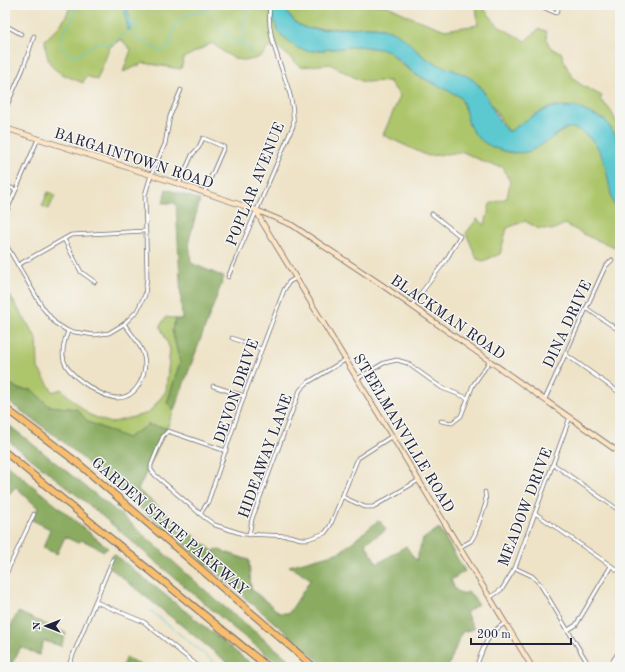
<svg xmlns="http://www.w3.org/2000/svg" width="625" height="672" viewBox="0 0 625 672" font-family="'Old Standard TT',serif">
<rect width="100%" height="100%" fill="#f6f6f2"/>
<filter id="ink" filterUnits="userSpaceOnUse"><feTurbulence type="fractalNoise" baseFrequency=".025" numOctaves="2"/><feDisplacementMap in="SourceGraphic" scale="8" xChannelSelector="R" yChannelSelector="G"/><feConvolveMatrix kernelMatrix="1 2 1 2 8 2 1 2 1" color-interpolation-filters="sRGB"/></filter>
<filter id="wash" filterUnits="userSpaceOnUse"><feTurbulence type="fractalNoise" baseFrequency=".012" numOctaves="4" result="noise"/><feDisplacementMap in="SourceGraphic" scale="16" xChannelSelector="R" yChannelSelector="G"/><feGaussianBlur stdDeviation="0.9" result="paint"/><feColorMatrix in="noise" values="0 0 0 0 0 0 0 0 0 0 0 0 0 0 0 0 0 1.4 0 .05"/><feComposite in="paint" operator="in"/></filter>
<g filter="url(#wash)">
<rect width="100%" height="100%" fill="#eee3c7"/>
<g fill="#adc66c" stroke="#687454">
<path d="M70 5H124L128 30 129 22 127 5H258L271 12 280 35 314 51 358 46 373 47 387 50 401 64 418 76 459 96 462 100 470 126 500 150 513 153 528 151 570 127 581 131 590 138 600 149 604 158 614 204 620 212V249L589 237 565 224 552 230 537 228 525 221 507 228 500 254 483 261 477 259 466 233 477 219 485 225 490 204 507 198 510 182 503 167 489 164 463 152 428 156 383 135 400 96 389 81 363 82 330 64 301 67 277 46 267 48C266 53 262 56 257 58 238 65 226 54 212 43L184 58 181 69 144 63 123 72 131 50 121 39 110 47 97 80 86 76 83 83C56 71 47 72 45 40 56 30 67 20 70 5Z"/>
<path d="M280 5H386L413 18 445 30 478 25 476 5H481L498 26 525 41 539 29 546 31C547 42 548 50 561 52 571 81 576 83 602 96L600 100C614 110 620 127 620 142L605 120 576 107 557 106 545 109 510 131H508L480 86C464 72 444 70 427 59 408 46 399 29 375 27L308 29 296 23Z"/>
<path d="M48 192 55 195 49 209 42 206Z"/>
<path d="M5 288 37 339 38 368 53 392 61 389 88 414 110 423 149 413 166 391 170 349 160 326 166 317 176 319 172 330 180 362 167 403 174 410 167 428 148 425 127 438 88 422 77 409 49 406 32 390 18 389 5 380Z"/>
</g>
<g fill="#8aab60" stroke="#56664e">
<path d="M166 189 200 200 189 240 191 263 224 277 174 410 167 403 180 362 172 330 176 319H182L176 203H163Z"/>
<path d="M5 380 18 389 32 390 49 406 77 409 88 422 127 438 148 425 167 428 138 490 214 552 216 549 249 560 251 589 280 613H289L311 579 289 566 340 552 379 520 386 530 365 543 377 564 406 546 416 561 423 539 439 528 465 571 451 580 455 589 462 594 469 592 478 604 466 613 474 629 462 632 448 667H326L61 440 5 399Z"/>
<path d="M5 422 126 519 216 600 298 667H283L237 631 88 504 5 438Z"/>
<path d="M5 463 108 548 104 551 82 540 78 543 65 537 57 554 43 548 50 529 32 520 38 508 16 487 5 498Z"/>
<path d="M114 554 255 667H233L109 567 110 559Z"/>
<path d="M18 612 66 633 61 646 44 641 39 655 21 647 11 665 5 662V637Z"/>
<path d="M126 657 144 667H122Z"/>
</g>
<g fill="#5cc9d1" stroke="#3f7686">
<path d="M124 5H127L131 25 130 30H128Z"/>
<path d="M258 5H280C287 11 291 20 299 25 318 37 366 20 392 31 406 37 414 50 427 59 444 70 467 70 480 87 490 99 496 121 508 131H510L534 115 552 107H576L605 120 620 142V212C618 209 614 206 613 202 606 178 608 152 586 135 579 130 575 127 566 128 554 135 543 146 530 151 511 157 482 147 472 130 465 120 467 105 459 96L415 74 387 50 358 46 314 51 303 50 297 48 278 32 271 12Z"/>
</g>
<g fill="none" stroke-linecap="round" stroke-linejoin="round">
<g stroke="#5cc9d1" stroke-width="1">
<path d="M73 5C80 24 55 28 63 49L73 56 80 54 95 43 109 44 129 31"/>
<path d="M130 24 135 22 138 26 135 34 136 37 160 51 169 48C172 41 173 29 176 24 181 15 198 11 207 11L234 43 250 46 249 53"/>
<path d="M240 42 244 35V21L249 5"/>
<path d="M151 611 220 667"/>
</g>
</g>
</g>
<g filter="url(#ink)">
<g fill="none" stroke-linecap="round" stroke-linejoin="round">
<defs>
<g id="minor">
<path d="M538 5 556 13 560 5"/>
<path d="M5 25 21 34"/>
<path d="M5 110 23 69 34 36"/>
<path d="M179 184 192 155 199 147 203 138 224 147 204 193"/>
<path d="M5 185 16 190"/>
<path d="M5 215 38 139"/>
<path d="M64 239 81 272 95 282"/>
<path d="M5 243 43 308 55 323 68 331 94 335 109 333 124 324 137 311 145 295 147 277 145 195 151 175 165 144 170 116 181 90"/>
<path d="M18 265 71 235 145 231"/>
<path d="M228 277 293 126C297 84 264 49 270 5"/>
<path d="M412 305 446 260 460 236 432 214"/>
<path d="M586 308 620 331"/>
<path d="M68 331C64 341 61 351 64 361 69 376 102 398 118 398 139 397 149 370 143 353 139 342 131 333 124 324"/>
<path d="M232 338 261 349"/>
<path d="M565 354 620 393"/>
<path d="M357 379 384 363 397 360 407 363 442 388 468 398"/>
<path d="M213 386 244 396"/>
<path d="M545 399 605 267 612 260"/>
<path d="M441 421 452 423 461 416 473 385 490 361"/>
<path d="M226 451 168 431 163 436 151 465V470L155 475 205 518 215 525 243 534 290 536 301 539H308L325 533 330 526 358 458 392 436"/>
<path d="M553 464 620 511"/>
<path d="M343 497 365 507H373L419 480"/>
<path d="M535 513 620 572"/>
<path d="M200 514 208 502 244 396 284 290 289 282 296 278"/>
<path d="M249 535 252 519 300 390 307 383 345 360"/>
<path d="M460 547 471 541 475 534 486 503 485 492"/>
<path d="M515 568 532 576 540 584 590 667"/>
<path d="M5 576 34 514"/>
<path d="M491 597 502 589 515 568 570 417"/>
<path d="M96 602 144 622 199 667"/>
<path d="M568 630 576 625 611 566"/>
<path d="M68 667 113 559"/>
<path d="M476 667C484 647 486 635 505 623"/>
<path d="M609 667 620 650"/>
</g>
<path id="tertiary" d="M5 665 8 667"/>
<g id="secondary">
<path d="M5 128 179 184 256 210 292 225 382 285 620 453"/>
<path d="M256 210 262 222 532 667"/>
</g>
<g id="motorway">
<path d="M5 408 78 463 314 667"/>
<path d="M5 452 268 667"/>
</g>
</defs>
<use href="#minor" stroke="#69666c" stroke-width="4.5"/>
<use href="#tertiary" stroke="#69666c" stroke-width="5.5"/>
<use href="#secondary" stroke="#69666c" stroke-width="6"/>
<use href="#motorway" stroke="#69666c" stroke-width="8"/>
<use href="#minor" stroke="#fff" stroke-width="3"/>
<use href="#tertiary" stroke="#fff" stroke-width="4"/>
<use href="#secondary" stroke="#fde5c5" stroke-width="4.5"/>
<use href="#motorway" stroke="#f9be6d" stroke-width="6"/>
</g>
</g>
<g text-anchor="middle" stroke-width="3" stroke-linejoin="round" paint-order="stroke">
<g font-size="15" fill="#22223b" stroke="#f6f6f2">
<text transform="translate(134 158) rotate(18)" y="5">BARGAINTOWN ROAD</text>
<text transform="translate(255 184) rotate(-68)" y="5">POPLAR AVENUE</text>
<text transform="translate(448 317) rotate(35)" y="5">BLACKMAN ROAD</text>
<text transform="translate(567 324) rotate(-65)" y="5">DINA DRIVE</text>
<text transform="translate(236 391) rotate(-71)" y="5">DEVON DRIVE</text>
<text transform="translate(404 433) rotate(59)" y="5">STEELMANVILLE ROAD</text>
<text transform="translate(265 456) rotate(-70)" y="5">HIDEAWAY LANE</text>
<text transform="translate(525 507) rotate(-69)" y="5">MEADOW DRIVE</text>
<text transform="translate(170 526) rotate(41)" y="5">GARDEN STATE PARKWAY</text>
</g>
</g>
<rect width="625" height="672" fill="none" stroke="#f6f6f2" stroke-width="20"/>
<g transform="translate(46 626) rotate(270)" stroke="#f6f6f2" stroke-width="3" paint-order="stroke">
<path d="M0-3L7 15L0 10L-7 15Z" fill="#22223b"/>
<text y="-6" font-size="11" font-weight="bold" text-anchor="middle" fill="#22223b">N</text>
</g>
<path d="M471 638v6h100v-6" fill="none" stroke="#22223b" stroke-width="2"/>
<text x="477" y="638" font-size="12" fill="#22223b" stroke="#f6f6f2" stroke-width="3" paint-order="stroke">200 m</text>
</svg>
